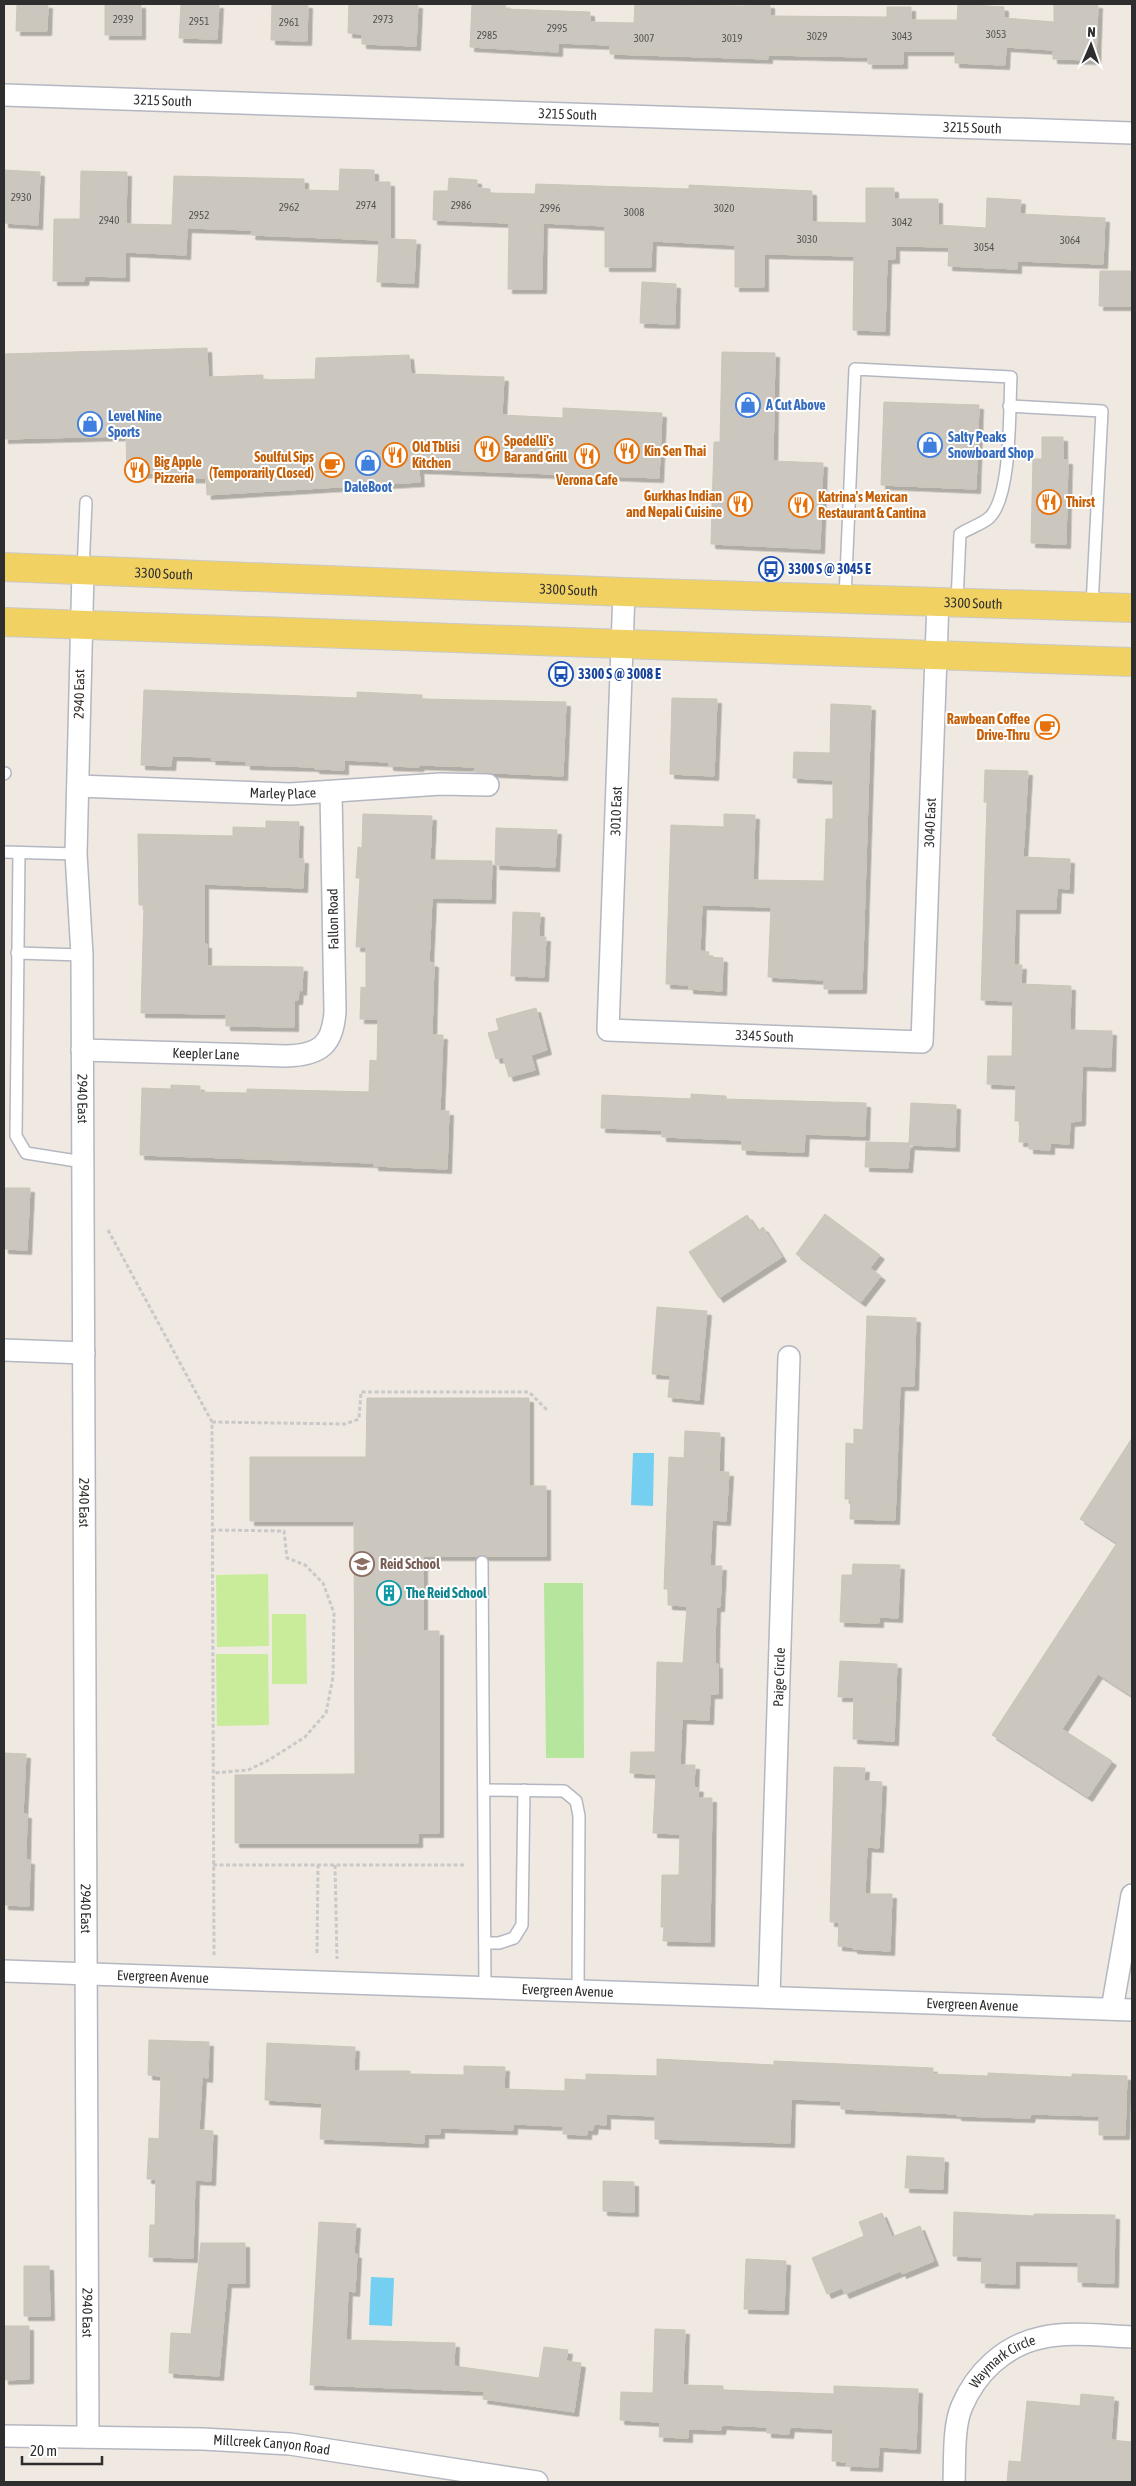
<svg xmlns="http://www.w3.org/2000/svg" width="1136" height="2486" viewBox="0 0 1136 2486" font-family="'Asap Condensed',sans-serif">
<defs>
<filter id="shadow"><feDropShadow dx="4.5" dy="4.5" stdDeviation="0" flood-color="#0004"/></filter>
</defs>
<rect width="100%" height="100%" fill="#efe9e1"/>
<path fill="#b6e59e" d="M544 1583H583L584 1758H546Z"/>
<g fill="#c9ec9a">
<path d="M268 1574 269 1646 217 1647 216 1575Z"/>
<path d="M272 1614H306L307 1684H272Z"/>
<path d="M216 1654H268L269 1725 217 1726Z"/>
</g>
<g fill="#75cff0">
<path d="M633 1453H654L653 1506 631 1505Z"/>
<path d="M371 2277 394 2278 392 2326 369 2325Z"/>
</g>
<g fill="#cbc7bf" stroke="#cbc5ba" filter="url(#shadow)">
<path d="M17 4H48L47 31H16Z"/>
<rect x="105" y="4" width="36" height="31"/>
<path d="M181 4H219L217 39 179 38Z"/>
<path d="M272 4H308L307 41 271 40Z"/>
<path d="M349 4H418L416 46 362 44V34L348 33Z"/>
<path d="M472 4H506L505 9 590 12V22L634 23 635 4 745 6V4H770V16L887 17V7H911V20H957L958 4 1004 7V18L1054 22V4H1098L1096 60 1053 59V50L1006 47 1005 65 955 63V51H903V64H868V57L768 55V59L610 54V45L558 43V52L470 47Z"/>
<path d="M340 169 374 170V182H390V239L416 240 414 283 377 282 379 240 251 235 252 230 187 228 186 255 125 252V277L85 276 84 281H53L54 219H80L81 171 127 172 126 224 172 225 174 176 304 179V190L339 191Z"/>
<path d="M4 170 40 172 38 225 4 223Z"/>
<path d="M449 178 477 180V188L490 189V193L535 194 536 184 689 189V185L812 191V222L866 223V188H894V199H938V225L986 228 987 198 1021 200 1020 214 1105 218 1103 264 1017 261V269L948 266 949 247 895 246V259H887L885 331 853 330 854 256 764 254V287H735V245L652 241 651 267H605V226L543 223 542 289H508L509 223 433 220 434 191H448Z"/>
<path d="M1100 271H1132V306H1099Z"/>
<path d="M642 282 676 284 675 324 640 323Z"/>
<path d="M207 348 208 377 263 375V380L315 379 316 358 409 355 411 374 504 377 502 415 563 418V408L662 413 659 478 419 469 420 482 207 495 206 478 166 479 163 473 127 474 126 436 4 439V354Z"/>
<path d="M722 352 775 353 773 461 823 463 820 549 711 544 714 442H720Z"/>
<path d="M884 402 979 405 976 489 881 485Z"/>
<path d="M1042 437H1063V460H1068L1066 544 1031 543 1033 459H1042Z"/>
<path d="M144 690 357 698V692L422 695V699L566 702 563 776 474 772 475 767 420 765 419 767 389 766V762L344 760V770L315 769V767L246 765V761L211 760 212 757 172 756 171 766 141 765Z"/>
<path d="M672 698 717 699 714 776 670 774Z"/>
<path d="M831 704 871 706 862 989H824V980L768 977 771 907 702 905 700 951 709 952 708 957 723 958 722 991 689 989V985L666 984 671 825 724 827V814L755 815 753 880 824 881 826 819H833V780L793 778 794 752 830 753Z"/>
<path d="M985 770 1028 771 1023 857 1070 859 1069 889 1057 888 1056 909H1015L1014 965H1022L1021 984 1071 986 1070 1030 1112 1031 1111 1067 1082 1066 1081 1121 1070 1122 1069 1144 1050 1143V1150L1029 1149V1142H1019L1020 1121H1015L1016 1085 987 1084 988 1056H1012L1013 1001 981 1000 987 802H984Z"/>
<path d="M363 814 432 816 430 860 492 861 491 899 432 898 429 962 434 963 432 1035H443L440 1111H449L447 1169 374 1166V1163L140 1155 142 1088 171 1089V1085L200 1086V1092L247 1093V1089L369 1092 370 1060 377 1061 378 1019H360L361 987 366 988V947H356L360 878H356L358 847 362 848Z"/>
<path d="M266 821 299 822 298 859H304L303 888 204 884V944H207V966L303 967 302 991 299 990 298 1000H294V1027L226 1026V1014L141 1013 144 905H139L138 834 233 836V827L266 828Z"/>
<path d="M496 828 557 830 555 867 495 865Z"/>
<path d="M513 912 540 913 539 937H546L544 977 511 976Z"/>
<path d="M536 1008 547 1050 531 1055 535 1070 509 1077 503 1057 496 1059 488 1033 499 1030 496 1019Z"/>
<path d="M691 1094 726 1096V1099L866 1103 865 1136 805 1134 804 1152 767 1151 742 1150V1140L662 1137V1130L601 1128 602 1095 691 1099Z"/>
<path d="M911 1103 956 1105 955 1147 910 1145 908 1168 865 1167 866 1142 909 1143Z"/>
<path d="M4 1188H30L27 1250 4 1249Z"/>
<path d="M825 1214 880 1255 870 1268 881 1276 861 1302 796 1254Z"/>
<path d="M747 1215 758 1231 763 1227 782 1257 719 1298 689 1252Z"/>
<path d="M657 1307 707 1311 699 1400 668 1397 670 1375 652 1374Z"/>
<path d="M867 1316 916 1318 914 1386H900L895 1520 850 1519 851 1499H845L846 1443 854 1444V1429L863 1430Z"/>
<path d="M367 1398H529V1486H546V1556H423V1631H439V1833H418V1843H235V1775L355 1774 354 1521H250V1457H366Z"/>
<path d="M685 1431 720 1433 719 1472H729L726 1521 712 1520 710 1566H722L720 1607H716L715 1648V1664H718V1694H710L709 1720 682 1719 680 1765H695L694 1787 699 1788 698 1798H712L710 1942 663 1941 664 1927H661L662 1875H679L680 1834 653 1833 656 1774 630 1773 631 1752H655L657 1662 683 1663 687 1606 668 1605V1589H664L669 1457 684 1458Z"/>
<path d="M1132 1438V1696L1098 1674 1062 1729 1112 1761 1088 1797 992 1735 1117 1543 1080 1519Z"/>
<path d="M853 1564 900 1565 898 1618 879 1617V1623L840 1622 842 1575H852Z"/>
<path d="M840 1661 897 1664 894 1741 853 1739 854 1697H838Z"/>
<path d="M4 1753 26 1754 23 1814H27L26 1860H30L29 1906 4 1905Z"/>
<path d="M834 1767 865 1768 864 1781 882 1782 879 1848 867 1847 865 1894H892L890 1951 853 1949V1947L838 1946 839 1922H830Z"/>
<path d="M149 2040 209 2042 208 2078 202 2077 199 2130 213 2131 211 2181 195 2180 193 2258 149 2257 150 2225H155L156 2179H147L149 2138 159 2139 161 2076 148 2075Z"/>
<path d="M267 2043 355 2047 354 2071H410V2074L464 2075V2066L505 2067 504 2089 565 2091V2079L586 2080V2074L657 2076V2059L774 2065V2061L933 2068V2074L988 2076V2073L1072 2077V2074L1127 2076 1125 2135H1099V2116L1031 2114 1030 2118 957 2116V2114L841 2109V2101L791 2099 790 2143 655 2139V2116L606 2114V2125L594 2124 593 2130H587V2135L563 2134V2126L513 2124V2130L440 2128V2134H424V2143L320 2139 322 2103 265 2100Z"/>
<path d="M907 2156 944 2158 943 2189 905 2188Z"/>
<path d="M603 2181 634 2182V2212L603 2211Z"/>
<path d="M954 2212 1034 2216V2214L1115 2215 1114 2283 1078 2282V2262L1015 2261V2284L981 2283 982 2257 953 2256Z"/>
<path d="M882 2213 892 2237 920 2226 934 2261 902 2274 901 2271 845 2294 842 2288 827 2294 812 2258 864 2236 859 2222Z"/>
<path d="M319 2222 356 2224 354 2253 357 2254 355 2292 348 2291 346 2340 455 2343 454 2366 539 2378 544 2347 568 2350 566 2361 581 2363 574 2412 483 2399 484 2391 310 2385Z"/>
<path d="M201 2243H245V2283H227L219 2376 169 2373 171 2333 191 2334Z"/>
<path d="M746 2259 786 2261 784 2310 744 2309Z"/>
<path d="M24 2266H49L50 2316H24Z"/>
<path d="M4 2326H29V2379L4 2380Z"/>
<path d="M655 2329 685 2330 683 2385 723 2386V2390L834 2394V2386L918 2389 916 2449 879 2447 878 2467 846 2466 847 2462 832 2461 833 2429 790 2427 789 2434 767 2433V2427L722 2425 721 2430 688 2429V2438L659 2437 660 2422 620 2420 621 2392 653 2393Z"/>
<path d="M1081 2394 1114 2397 1111 2440 1132 2442V2482H1007L1009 2461 1021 2462 1027 2401 1080 2406Z"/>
</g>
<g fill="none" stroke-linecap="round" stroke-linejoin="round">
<defs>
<g id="lane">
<path d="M1009 406 1102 411 1092 606"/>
<path d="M83 571 86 502"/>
<path d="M845 598 855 369 1011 377C1009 410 1012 494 990 517 983 524 969 528 960 534L957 602"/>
<path d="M4 774 5 773"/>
<path d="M4 852 76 854"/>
<path d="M19 853 16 1136 26 1153 83 1162"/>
<path d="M17 953 82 955"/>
<path d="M482 1562 485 1988"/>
<path d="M484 1790 564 1791 576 1801 579 1816 578 1991"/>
<path d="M485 1943H499L514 1938 522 1925 524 1790"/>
</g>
<g id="street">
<path id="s1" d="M4 95 1132 133"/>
<path id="s2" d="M83 571 76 854 82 955 88 2437"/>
<path id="s3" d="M624 592 608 1030 922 1042 938 601"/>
<path id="s4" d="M78 786 290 794 441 784 488 785"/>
<path id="s5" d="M82 1050 286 1056C320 1055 333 1045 335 1011L331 792"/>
<path d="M4 1350 84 1353"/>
<path id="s6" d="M4 1971 1132 2010"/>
<path id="s7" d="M769 1997 789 1357"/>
<path d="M1112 2009 1132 1895"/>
<path id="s8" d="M4 2436 203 2439 290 2444 537 2482"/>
<path id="s9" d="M954 2482C955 2460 953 2426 962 2406 976 2373 1004 2346 1040 2338 1069 2331 1103 2336 1132 2337"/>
</g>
<g id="primary">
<path id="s10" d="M4 567 624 592 1132 608"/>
<path d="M4 622 1132 662"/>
</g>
</defs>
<use href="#lane" stroke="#b4b7c1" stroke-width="14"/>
<use href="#street" stroke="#b4b7c1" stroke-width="24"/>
<use href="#primary" stroke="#c9c9c9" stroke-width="30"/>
<g stroke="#c9c9c9" stroke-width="3" stroke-dasharray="4 2.5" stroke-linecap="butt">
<path d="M108 1230 212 1422 214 1955"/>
<path d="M212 1422 345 1424 359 1419 361 1392H529L548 1411"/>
<path d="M212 1530 284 1531 287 1558 305 1565 323 1583 334 1613 333 1677 326 1713 305 1737 269 1760 248 1770 213 1773"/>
<path d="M213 1865H465"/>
<path d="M335 1865 337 1959"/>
<path d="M317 1953 318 1865"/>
</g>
<use href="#lane" stroke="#fff" stroke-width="11"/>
<use href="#street" stroke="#fff" stroke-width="21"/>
<use href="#primary" stroke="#f2d163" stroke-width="28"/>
</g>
<defs>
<symbol id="shop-ring" viewBox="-11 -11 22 22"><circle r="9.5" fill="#fff" stroke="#3f7fe0" stroke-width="1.5"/><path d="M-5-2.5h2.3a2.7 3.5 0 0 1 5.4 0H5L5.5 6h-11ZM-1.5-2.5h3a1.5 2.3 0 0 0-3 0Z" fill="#3f7fe0"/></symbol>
<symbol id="restaurant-ring" viewBox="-11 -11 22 22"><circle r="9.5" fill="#fff" stroke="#e8710a" stroke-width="1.5"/><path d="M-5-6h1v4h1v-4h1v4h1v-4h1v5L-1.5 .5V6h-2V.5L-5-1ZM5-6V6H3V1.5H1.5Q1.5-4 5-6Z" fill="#e8710a"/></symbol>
<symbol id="cafe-ring" viewBox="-11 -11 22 22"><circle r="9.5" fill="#fff" stroke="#e8710a" stroke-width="1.5"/><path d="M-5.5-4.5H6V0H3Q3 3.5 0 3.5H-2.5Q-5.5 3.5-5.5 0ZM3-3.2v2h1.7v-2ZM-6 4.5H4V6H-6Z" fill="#e8710a"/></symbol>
<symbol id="bus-ring" viewBox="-11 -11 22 22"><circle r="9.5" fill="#fff" stroke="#1a4fb4" stroke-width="1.5"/><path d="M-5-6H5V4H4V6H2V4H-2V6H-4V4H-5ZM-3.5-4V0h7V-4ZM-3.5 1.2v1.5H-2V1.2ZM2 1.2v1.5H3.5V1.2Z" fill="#1a4fb4"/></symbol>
<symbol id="school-ring" viewBox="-11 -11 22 22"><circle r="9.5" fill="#fff" stroke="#8d6e63" stroke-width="1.5"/><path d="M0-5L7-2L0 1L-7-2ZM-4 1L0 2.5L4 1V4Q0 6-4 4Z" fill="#8d6e63"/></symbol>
<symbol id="building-ring" viewBox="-11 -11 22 22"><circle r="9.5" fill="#fff" stroke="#0f9aa8" stroke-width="1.5"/><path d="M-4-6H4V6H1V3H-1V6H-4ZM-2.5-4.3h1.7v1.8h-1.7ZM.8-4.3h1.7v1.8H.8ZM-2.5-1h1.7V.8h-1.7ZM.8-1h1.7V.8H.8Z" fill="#0f9aa8"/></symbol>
</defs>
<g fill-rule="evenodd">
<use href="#shop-ring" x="734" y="391" width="28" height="28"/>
<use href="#shop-ring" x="76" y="410" width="28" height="28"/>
<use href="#shop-ring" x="916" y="431" width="28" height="28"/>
<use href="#restaurant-ring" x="473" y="435" width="28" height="28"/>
<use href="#restaurant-ring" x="613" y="437" width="28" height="28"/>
<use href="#restaurant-ring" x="381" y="441" width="28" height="28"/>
<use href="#restaurant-ring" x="573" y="442" width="28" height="28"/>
<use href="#shop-ring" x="354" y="449" width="28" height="28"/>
<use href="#cafe-ring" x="318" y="451" width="28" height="28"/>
<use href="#restaurant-ring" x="123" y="456" width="28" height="28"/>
<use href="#restaurant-ring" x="1035" y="488" width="28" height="28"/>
<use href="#restaurant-ring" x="726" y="490" width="28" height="28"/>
<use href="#restaurant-ring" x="787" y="491" width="28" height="28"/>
<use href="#bus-ring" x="757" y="555" width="28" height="28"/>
<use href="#bus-ring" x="547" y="660" width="28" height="28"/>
<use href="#cafe-ring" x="1033" y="713" width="28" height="28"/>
<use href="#school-ring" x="348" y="1550" width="28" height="28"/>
<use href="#building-ring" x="375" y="1579" width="28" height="28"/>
</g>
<g text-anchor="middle" stroke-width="4" stroke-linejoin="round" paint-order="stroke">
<g font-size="11" fill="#555452">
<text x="123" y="23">2939</text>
<text x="383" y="23">2973</text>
<text x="199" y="25">2951</text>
<text x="289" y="26">2961</text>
<text x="557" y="32">2995</text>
<text x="996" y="38">3053</text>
<text x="487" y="39">2985</text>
<text x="817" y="40">3029</text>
<text x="902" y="40">3043</text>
<text x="644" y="42">3007</text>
<text x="732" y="42">3019</text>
<text x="21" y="201">2930</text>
<text x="366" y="209">2974</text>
<text x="461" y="209">2986</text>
<text x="289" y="211">2962</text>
<text x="550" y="212">2996</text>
<text x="724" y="212">3020</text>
<text x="634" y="216">3008</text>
<text x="199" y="219">2952</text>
<text x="109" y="224">2940</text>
<text x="902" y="226">3042</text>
<text x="807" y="243">3030</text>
<text x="1070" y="244">3064</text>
<text x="984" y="251">3054</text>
</g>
<g font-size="14" fill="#2e2e2e" stroke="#fff">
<text dy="5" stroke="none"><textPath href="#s1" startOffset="159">3215 South</textPath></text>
<text dy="5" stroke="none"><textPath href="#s1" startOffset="564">3215 South</textPath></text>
<text dy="5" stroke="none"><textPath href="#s1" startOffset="969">3215 South</textPath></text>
<text dy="5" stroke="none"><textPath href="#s10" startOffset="160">3300 South</textPath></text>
<text dy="5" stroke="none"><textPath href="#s10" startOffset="565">3300 South</textPath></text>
<text dy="5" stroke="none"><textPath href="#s10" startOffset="970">3300 South</textPath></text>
<text transform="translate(79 694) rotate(-89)" y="5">2940 East</text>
<text dy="5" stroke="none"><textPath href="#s4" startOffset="205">Marley Place</textPath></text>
<text transform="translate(616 811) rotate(-88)" y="5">3010 East</text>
<text dy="5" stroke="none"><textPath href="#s3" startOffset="972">3040 East</textPath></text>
<text transform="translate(333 919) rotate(-91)" y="5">Fallon Road</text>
<text dy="5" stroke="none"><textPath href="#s3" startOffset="595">3345 South</textPath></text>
<text dy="5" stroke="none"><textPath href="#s5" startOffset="124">Keepler Lane</textPath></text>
<text dy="5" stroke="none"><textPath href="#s2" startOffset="528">2940 East</textPath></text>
<text dy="5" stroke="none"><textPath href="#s2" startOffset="932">2940 East</textPath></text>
<text dy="5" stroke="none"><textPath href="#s7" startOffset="320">Paige Circle</textPath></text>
<text dy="5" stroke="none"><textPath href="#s2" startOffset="1338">2940 East</textPath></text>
<text dy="5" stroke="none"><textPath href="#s6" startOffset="159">Evergreen Avenue</textPath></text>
<text dy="5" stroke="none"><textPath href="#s6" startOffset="564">Evergreen Avenue</textPath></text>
<text dy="5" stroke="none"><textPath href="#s6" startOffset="969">Evergreen Avenue</textPath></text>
<text dy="5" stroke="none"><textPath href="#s2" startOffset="1742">2940 East</textPath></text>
<text dy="5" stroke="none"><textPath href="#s9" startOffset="139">Waymark Circle</textPath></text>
<text dy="5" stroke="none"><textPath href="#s8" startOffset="268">Millcreek Canyon Road</textPath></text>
</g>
<g font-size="14" font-weight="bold" fill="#366cbe" stroke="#fff" text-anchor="start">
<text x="766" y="410">A Cut Above</text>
<text x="108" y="421">Level Nine<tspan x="108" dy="16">Sports</tspan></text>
<text x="948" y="442">Salty Peaks<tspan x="948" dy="16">Snowboard Shop</tspan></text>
<text x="368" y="492" text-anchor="middle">DaleBoot</text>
</g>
<g font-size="14" font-weight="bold" fill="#c56008" stroke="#fff" text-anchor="start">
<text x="504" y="446">Spedelli's<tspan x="504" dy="16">Bar and Grill</tspan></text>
<text x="412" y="452">Old Tblisi<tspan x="412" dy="16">Kitchen</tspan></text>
<text x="644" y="456">Kin Sen Thai</text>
<text x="314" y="462" text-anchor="end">Soulful Sips<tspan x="314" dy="16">(Temporarily Closed)</tspan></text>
<text x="154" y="467">Big Apple<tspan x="154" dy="16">Pizzeria</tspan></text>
<text x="587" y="485" text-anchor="middle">Verona Cafe</text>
<text x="722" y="501" text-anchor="end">Gurkhas Indian<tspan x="722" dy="16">and Nepali Cuisine</tspan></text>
<text x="818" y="502">Katrina's Mexican<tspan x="818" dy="16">Restaurant &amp; Cantina</tspan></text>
<text x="1066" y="507">Thirst</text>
<text x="1030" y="724" text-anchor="end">Rawbean Coffee<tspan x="1030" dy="16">Drive-Thru</tspan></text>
</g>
<g font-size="14" font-weight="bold" fill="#164399" stroke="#fff" text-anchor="start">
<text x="788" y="574">3300 S @ 3045 E</text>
<text x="578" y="679">3300 S @ 3008 E</text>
</g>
<g font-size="14" font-weight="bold" fill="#785e54" stroke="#fff" text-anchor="start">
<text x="380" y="1569">Reid School</text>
</g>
<g font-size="14" font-weight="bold" fill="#0d838f" stroke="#fff" text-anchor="start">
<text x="406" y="1598">The Reid School</text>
</g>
</g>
<rect width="1136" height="2486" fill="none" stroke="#2e2e2e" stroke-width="10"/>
<g transform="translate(1091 45) rotate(2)" stroke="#ffffff" stroke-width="4" paint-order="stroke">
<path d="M0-4L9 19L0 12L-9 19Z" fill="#2e2e2e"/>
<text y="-8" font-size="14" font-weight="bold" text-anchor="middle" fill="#2e2e2e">N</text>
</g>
<path d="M22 2456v8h80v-8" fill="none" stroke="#2e2e2e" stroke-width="2.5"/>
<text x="30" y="2456" font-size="15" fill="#2e2e2e" stroke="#ffffff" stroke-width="4" paint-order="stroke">20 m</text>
</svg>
